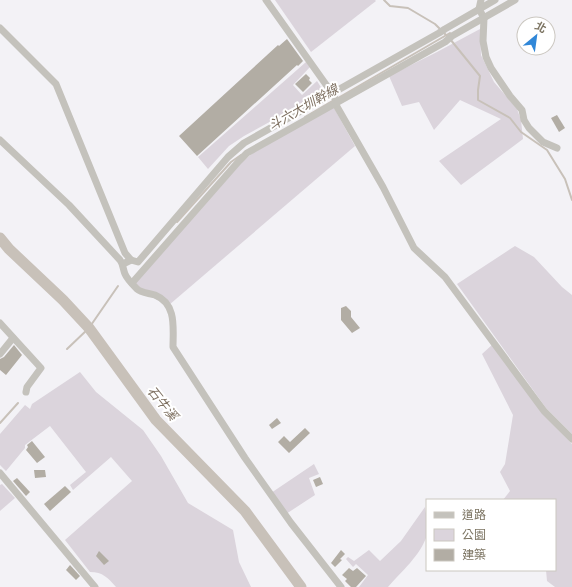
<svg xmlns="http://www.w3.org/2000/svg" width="572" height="587" viewBox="0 0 572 587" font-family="Signika,'Noto Sans TC',sans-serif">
<rect width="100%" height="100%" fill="#f3f2f6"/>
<g fill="#dbd4dc">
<path d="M275 0H375L376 1 311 52Z"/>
<path d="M480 29 481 55 494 82 517 109 521 120 523 139 461 185 439 161 501 119 460 100 434 130 419 102 402 106 389 76 437 52Z"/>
<path d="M306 62 310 67 293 85 302 95 317 81 324 92 244 136 229 146 208 169 198 157Z"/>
<path d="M333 106 355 146 169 305 138 291 132 283 238 165 253 153Z"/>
<path d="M515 246 534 257 562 287 572 295V434L546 408 457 284Z"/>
<path d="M493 344 542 413 572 444V587H555L547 581 546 570H555V500H503L510 491 500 472 505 464 513 415 482 354Z"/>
<path d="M80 372 96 392 143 430 161 456 188 503 233 530 239 562 251 587H116C108 578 103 572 90 572L65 540 132 481 111 457 73 490 70 485 86 472 50 426 25 445V448L6 471 0 465V434L25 405 30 409 32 404Z"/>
<path d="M314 464 319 474 309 478 315 495 286 514 271 493Z"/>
<path d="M2 484 15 498 0 511V485Z"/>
<path d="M425 507C426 515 429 526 427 535 421 555 401 572 388 587H359L368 575 356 564 353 567 346 559 348 557 354 561 369 550 380 561 401 541Z"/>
</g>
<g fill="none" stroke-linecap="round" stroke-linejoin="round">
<g stroke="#c8c1b9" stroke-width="2">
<path d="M384 0 390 6 408 8 435 24 447 36"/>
<path d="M450 39 480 76 478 90V100L510 118 521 132 547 150 565 179 572 200"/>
<path d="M338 98 450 33"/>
<path d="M305 117 334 100"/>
<path d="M177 222 231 162 241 155"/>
<path d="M67 349 89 328 118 286"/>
<path d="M0 423 18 403"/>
</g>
<path stroke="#c8c1b9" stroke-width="11" d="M0 238 9 249 63 300 89 328 156 420 245 511 301 587"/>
</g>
<g fill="#b2ada4">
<path d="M287 39 303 61 298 66 297 65 197 156 179 136 278 45 279 46Z"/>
<path d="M306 74 310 78 309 80 312 83 303 92 295 84Z"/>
<path d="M557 115 565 128 559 132 551 118Z"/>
<path d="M346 306 351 311V317L360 328 352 333 341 320V308Z"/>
<path d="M14 345 22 355 6 375 0 370V359L4 357Z"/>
<path d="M277 418 281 423 272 429 269 425Z"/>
<path d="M305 428 310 433 289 453 278 442 284 436 290 442Z"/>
<path d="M32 441 45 457 37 463 26 450 28 447 27 445Z"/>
<path d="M34 470H45L46 477 35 478Z"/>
<path d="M320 477 323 484 316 487 313 480Z"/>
<path d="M17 478 30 492 26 496 13 481Z"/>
<path d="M65 486 71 492 50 511 44 504Z"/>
<path d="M341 550 345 554 340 559 342 560 335 567 331 563Z"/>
<path d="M99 551 109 561 104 565 96 556Z"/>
<path d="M70 565 80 576 76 580 66 570Z"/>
<path d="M349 568 353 571 357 568 366 576 356 587H351L345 581 347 579 342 575Z"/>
</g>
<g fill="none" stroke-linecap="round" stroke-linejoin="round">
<g stroke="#c4c2bc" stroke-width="7">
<path d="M266 0 332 93 337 102 336 105 383 187 414 248 445 277 544 411 572 439"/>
<path d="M481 0 479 9 484 18 483 41 486 57 491 68 510 96 522 110 524 120 529 128 543 142 557 148"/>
<path d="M0 28 56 84 125 253 131 260"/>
<path d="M0 140 69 205 120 260C123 264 123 269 125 274 127 279 133 285 137 289 141 293 149 293 155 295 177 304 173 328 173 347L245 458 291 523 341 587"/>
<path d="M123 264 131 260 138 262 228 157 244 143 439 33 445 29 495 0"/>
<path d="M132 283 239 161 247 153 445 42 452 36 515 0"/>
<path d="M0 323 41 368 27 387 26 392"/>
<path d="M0 354 13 338"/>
<path d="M0 473 95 587"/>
</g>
</g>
<g text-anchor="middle" stroke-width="4" stroke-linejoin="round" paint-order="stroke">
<g font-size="13" font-style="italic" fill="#7f7162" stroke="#fff">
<text transform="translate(303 107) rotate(-30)" y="5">斗六大圳幹線</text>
<text transform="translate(163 403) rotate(51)" y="5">石牛溪</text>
</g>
</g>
<rect x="426" y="499" width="130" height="72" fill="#ffffff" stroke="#cbc7c0"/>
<rect x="434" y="512" width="20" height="6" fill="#c4c2bc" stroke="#cbc7c0"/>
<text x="462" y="519" font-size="12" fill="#7c7462">道路</text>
<rect x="434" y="529" width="20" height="12" fill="#dbd4dc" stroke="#cbc7c0"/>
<text x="462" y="539" font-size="12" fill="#7c7462">公園</text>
<rect x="434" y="549" width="20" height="12" fill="#b2ada4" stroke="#cbc7c0"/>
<text x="462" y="559" font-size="12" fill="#7c7462">建築</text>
<g transform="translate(536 36) rotate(29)"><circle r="19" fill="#ffffff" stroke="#cbc7c0"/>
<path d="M0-3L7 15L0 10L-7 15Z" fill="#3087d8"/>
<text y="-6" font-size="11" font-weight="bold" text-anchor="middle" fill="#7c7462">北</text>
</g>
</svg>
